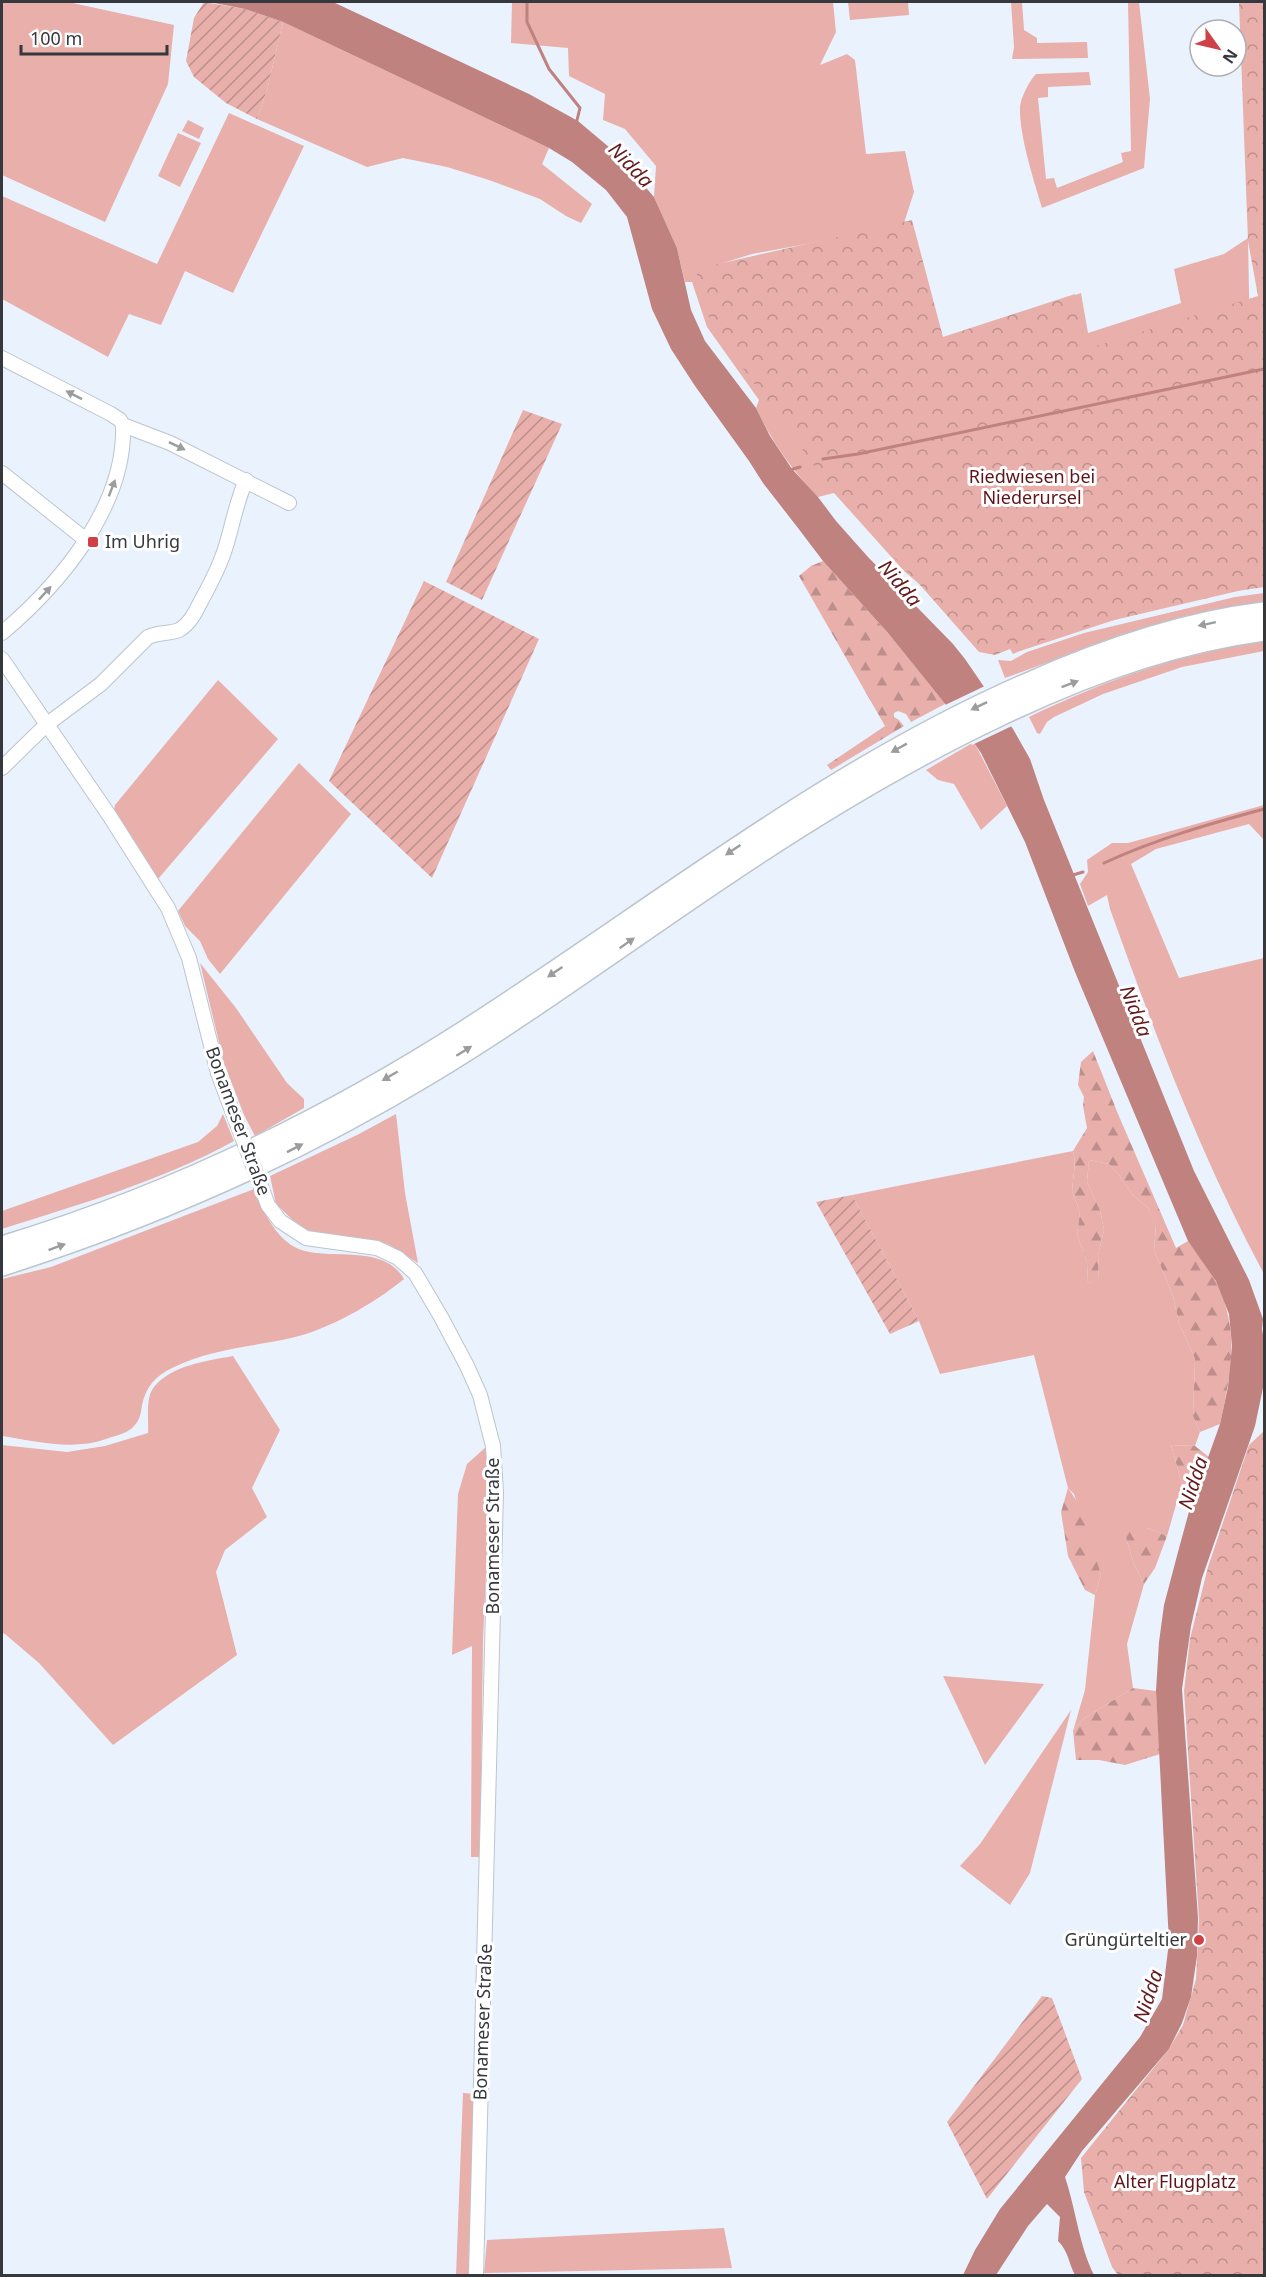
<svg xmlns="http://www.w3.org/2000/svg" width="1266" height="2277" viewBox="0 0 1266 2277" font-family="'Noto Sans',sans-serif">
<defs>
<pattern id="forest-firs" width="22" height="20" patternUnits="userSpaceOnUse" patternTransform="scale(1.5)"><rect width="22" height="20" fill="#e8afab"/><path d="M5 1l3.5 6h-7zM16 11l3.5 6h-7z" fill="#bd8f8c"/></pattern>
<pattern id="park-crowns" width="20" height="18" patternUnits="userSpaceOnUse" patternTransform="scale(1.5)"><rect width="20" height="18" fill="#e8afab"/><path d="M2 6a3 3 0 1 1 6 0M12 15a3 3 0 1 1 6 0" fill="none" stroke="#bd8f8c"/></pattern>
<pattern id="garden-furrows" width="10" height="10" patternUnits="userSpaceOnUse" patternTransform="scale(1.5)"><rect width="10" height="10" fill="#e8afab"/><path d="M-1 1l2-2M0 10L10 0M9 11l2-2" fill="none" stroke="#bd8f8c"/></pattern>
</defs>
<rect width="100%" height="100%" fill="#eaf3fd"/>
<g fill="#e8afab">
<path d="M2 2H68L174 25 168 84 105 222 2 175Z"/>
<path d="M512 2H833L836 32 820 65 847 54 855 60 866 154 905 151 914 192 903 226 752 254 710 267 938 341 1081 293 1088 333 1181 303 1174 269 1224 254 1248 238 1252 459 1166 603 1020 651 985 640 904 571 834 493 818 497C791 469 773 443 756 408L759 400 707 327 692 282H685L677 248 654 197 656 166 625 129 603 120 605 94 569 76 568 48 511 43Z"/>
<path d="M848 2H908L909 15 850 20Z"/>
<path d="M1011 2H1022L1024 30 1037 38V43L1087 42 1088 58 1012 59 1014 47Z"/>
<path d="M1128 2H1139L1150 99 1144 168 1042 208C1034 181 1019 135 1020 107 1021 97 1029 81 1036 74L1089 72 1091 85 1048 87V97L1038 98 1046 179 1054 178 1057 188 1123 162 1121 153 1131 151Z"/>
<path d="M283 22 549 148 542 164 592 204 581 223 566 216 540 199 489 180 447 167 403 158 367 167 257 119 267 90Z"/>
<path d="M229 113 304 146 233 293 185 271 161 325 129 314 108 357 2 299V196L157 264Z"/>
<path d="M188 120 204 128 199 139 182 131Z"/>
<path d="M178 133 201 143 180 187 158 176Z"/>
<path d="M1264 593V602L1234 607 1124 634 1005 678 998 660 1011 661 1027 652 1084 633 1235 597Z"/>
<path d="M1264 641V651L1182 667 1103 694 1054 717 1047 722 1040 734 1037 733 1029 717C1103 681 1182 653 1264 641Z"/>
<path d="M218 680 278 739 158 879 113 815 115 805Z"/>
<path d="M974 742 1007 806 981 830 954 784 938 780 926 770Z"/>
<path d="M299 763 351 814 220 974 208 959 200 941 185 926 178 911Z"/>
<path d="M1264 805V840L1249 824 1156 849 1131 864 1179 978 1264 958V1274C1201 1157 1155 1034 1110 909L1107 895 1088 906 1080 884 1088 872 1087 860 1112 843H1128Z"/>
<path d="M200 963 236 1008 287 1083 304 1099V1108L255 1136 244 1115 224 1063Z"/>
<path d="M223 1114 234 1141C162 1181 80 1204 2 1229V1211L198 1142 217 1126Z"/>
<path d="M396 1114 405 1193 418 1263 388 1244 360 1238H337L312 1232 297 1224 276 1204 270 1176 357 1135Z"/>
<path d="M1073 1151 1075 1162 1072 1191 1080 1212 1077 1235 1087 1262 1088 1283 1099 1280 1098 1255 1104 1230 1100 1210 1087 1182 1089 1160 1109 1164 1119 1175 1132 1194 1148 1208 1156 1225 1154 1250 1173 1296 1179 1323 1195 1359 1193 1416 1200 1432 1195 1446 1171 1445 1182 1484 1167 1536 1147 1528 1126 1538 1134 1564 1144 1584 1127 1644 1133 1688 1083 1719 1073 1731 1085 1690 1095 1595 1101 1575 1074 1494 1068 1488 1034 1355 940 1374 919 1321 852 1195Z"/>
<path d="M254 1189C264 1212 277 1244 305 1251 336 1259 385 1245 404 1279 375 1303 328 1330 291 1338 251 1347 209 1349 172 1368 155 1376 146 1387 142 1405 141 1413 140 1420 134 1426 129 1433 114 1436 106 1439 72 1451 35 1441 2 1436V1279L51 1267Z"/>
<path d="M233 1356 280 1430 252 1488 267 1517 225 1550 216 1572 237 1655 113 1745 39 1663 5 1634 2 1633V1445L67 1452 105 1446 148 1433C149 1419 145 1398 154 1387 172 1365 207 1361 233 1356Z"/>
<path d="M486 1447 487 1553 483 1639 480 1857H471L472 1646 452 1655 458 1494 467 1464Z"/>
<path d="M943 1676 1044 1684 985 1765Z"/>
<path d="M1071 1710 1030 1873 1010 1905 960 1866 980 1844Z"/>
<path d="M463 2093 476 2094 469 2275 456 2276Z"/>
<path d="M724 2228 732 2268 484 2273 487 2240Z"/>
</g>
<g fill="url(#forest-firs)">
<path d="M823 561 888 633 945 704 911 722 906 714 898 711 894 713V717L899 720 904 726 831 770 827 765 885 726 799 576 811 566Z"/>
<path d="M1093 1051 1118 1114 1176 1248 1188 1241C1198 1254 1210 1268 1217 1283 1240 1332 1231 1374 1220 1424L1200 1432 1193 1416 1195 1359 1179 1323 1173 1296 1154 1250 1156 1226 1148 1208 1132 1194 1119 1175 1109 1164 1089 1160 1087 1182 1100 1210 1104 1230 1098 1255 1099 1281 1088 1283 1087 1262 1077 1235 1080 1212 1072 1191 1075 1162 1073 1151 1087 1128 1083 1106 1084 1097 1078 1085 1081 1062Z"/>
<path d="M1171 1445 1195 1446 1209 1457 1198 1486 1182 1484Z"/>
<path d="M1068 1488 1082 1509 1101 1575 1095 1595 1085 1590 1068 1556 1061 1512Z"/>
<path d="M1133 1526 1147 1528 1167 1536 1155 1568 1144 1584 1134 1564 1126 1538Z"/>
<path d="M1133 1688 1156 1691 1160 1754 1125 1765 1099 1760H1076L1073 1731 1083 1719Z"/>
</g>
<g fill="url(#park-crowns)">
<path d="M1239 2H1264V587L1238 591 1093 625 1051 637 1013 654 1010 649 995 655 979 652 921 586 849 509 815 467 724 342 703 307 696 269 912 220 943 337 1075 294 1086 349 1258 296 1248 241Z"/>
<path d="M1264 1431V2275H1118L1112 2267 1084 2192 1081 2158 1169 2049 1183 2025 1196 1979 1199 1920 1184 1691 1190 1639 1208 1567 1249 1445Z"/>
</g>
<g fill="url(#garden-furrows)">
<path d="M204 2 245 9 283 22 267 90 257 119 226 103 194 77 186 61 194 18Z"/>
<path d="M523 410 562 424 482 600 446 582Z"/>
<path d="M424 581 539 639 432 878 329 781Z"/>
<path d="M852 1195 919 1321 890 1334 816 1202Z"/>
<path d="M1042 1996 1052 1998 1082 2079 987 2199 947 2122Z"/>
</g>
<path fill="#bf827f" d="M209 2H333L529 94 578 121 616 153 654 197 677 248 691 310 705 341 756 408 770 436 792 469 818 497 836 521 868 557 953 644 965 659 1013 729 1030 759 1044 800 1194 1171 1249 1280 1263 1319 1262 1329 1264 1340V1383L1255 1426 1202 1578 1191 1626 1182 1689 1198 1918 1197 1956 1191 1997 1182 2023 1169 2049 1082 2151 1065 2177C1076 2210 1079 2245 1094 2275H1075C1068 2262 1069 2252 1058 2241L1060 2217 1047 2204 1028 2226 996 2275H963L975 2250 1000 2209 1140 2037 1162 1999 1169 1942 1156 1691 1159 1642 1164 1605 1178 1552 1190 1508 1220 1424 1228 1387 1232 1346 1229 1314 1216 1281 1188 1241 1075 972 1025 842 981 753 962 725 888 633 823 561 798 528 763 483 749 461 695 386 671 349 652 309 627 217 606 190 572 162 549 148 283 22 245 9Z"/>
<path fill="#eaf3fd" d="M987 685 1014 725 972 745 943 706Z"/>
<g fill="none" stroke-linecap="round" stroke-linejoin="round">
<g stroke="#bf827f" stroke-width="3">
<path d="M527 2V22L549 69 580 108 576 124"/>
<path d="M823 459 858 454 1264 369"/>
<path d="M790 470 800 467"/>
<path d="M1104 863C1156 839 1209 824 1264 809"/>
<path d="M1073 875 1083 872"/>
</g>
<defs>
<g id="minor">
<path d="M2 358 111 414 120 420 123 425 170 443 289 503"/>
<path d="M2 473 86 540"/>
<path d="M2 633C60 584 126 506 123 425"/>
<path d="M2 659 109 815 168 908 189 958 218 1073 233 1113"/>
<path d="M2 768 46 725 101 684 148 637C158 632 170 634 179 630 190 624 196 611 201 601 211 583 220 566 226 546 233 523 236 503 246 480"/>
<path d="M268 1205 280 1221 306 1238 377 1248 398 1258 415 1273 441 1317 467 1366 480 1395 493 1446 496 1492 476 2276"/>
</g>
<g id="highway">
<path d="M2 1247C165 1198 323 1122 467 1030 651 912 824 773 1025 685 1101 651 1182 623 1264 613"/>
<path d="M2 1265C152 1217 296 1154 431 1072 535 1009 633 936 734 869 819 812 907 759 1000 715 1083 675 1173 642 1264 630"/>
</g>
</defs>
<use href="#minor" stroke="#bcc5cd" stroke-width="16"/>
<use href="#highway" stroke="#bcc5cd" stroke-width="24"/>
<use href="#minor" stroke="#fff" stroke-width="14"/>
<use href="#highway" stroke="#fff" stroke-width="21"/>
<defs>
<path id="minor-bridge" d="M233 1113 268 1205"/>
</defs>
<use href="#minor-bridge" stroke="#bcc5cd" stroke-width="16" stroke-linecap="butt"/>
<use href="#minor-bridge" stroke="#fff" stroke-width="14"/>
</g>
<defs><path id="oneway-solid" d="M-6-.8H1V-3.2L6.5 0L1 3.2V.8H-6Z" transform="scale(1.5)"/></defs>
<g fill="#9a9c9e">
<use href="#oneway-solid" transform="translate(74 395) rotate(-153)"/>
<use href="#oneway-solid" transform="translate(177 446) rotate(26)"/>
<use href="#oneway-solid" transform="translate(112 488) rotate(-69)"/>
<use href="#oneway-solid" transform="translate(45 593) rotate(-47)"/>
<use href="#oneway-solid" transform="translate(1207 624) rotate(168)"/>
<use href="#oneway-solid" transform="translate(1070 684) rotate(-21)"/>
<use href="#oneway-solid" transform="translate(979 706) rotate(154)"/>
<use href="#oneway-solid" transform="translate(899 748) rotate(151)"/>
<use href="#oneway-solid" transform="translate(733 850) rotate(146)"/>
<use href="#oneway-solid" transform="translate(627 943) rotate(-35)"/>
<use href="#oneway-solid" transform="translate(555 972) rotate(146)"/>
<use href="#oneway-solid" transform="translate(464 1051) rotate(-32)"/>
<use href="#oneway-solid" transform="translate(390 1076) rotate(150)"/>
<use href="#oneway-solid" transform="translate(295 1148) rotate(-27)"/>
<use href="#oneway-solid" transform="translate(57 1247) rotate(-20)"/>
</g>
<g fill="#d04047" stroke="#fff" stroke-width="2">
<rect x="87" y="536" width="12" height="12" rx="3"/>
<circle cx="1199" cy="1940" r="6"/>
</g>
<g text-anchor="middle" stroke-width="6" stroke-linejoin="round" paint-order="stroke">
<g font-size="18" fill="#5e1419" stroke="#fff">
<text x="1032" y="483">Riedwiesen bei<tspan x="1032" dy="21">Niederursel</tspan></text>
<text x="1175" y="2188">Alter Flugplatz</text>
</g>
<g font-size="18" fill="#35383c" stroke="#fff" text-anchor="start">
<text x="105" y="548">Im Uhrig</text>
<text x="1187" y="1946" text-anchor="end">Grüngürteltier</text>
</g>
<g font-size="18" fill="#35383c" stroke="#fff">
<text transform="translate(238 1121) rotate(70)" y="6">Bonameser Straße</text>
<text transform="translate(493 1536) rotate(-90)" y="6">Bonameser Straße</text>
<text transform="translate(483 2022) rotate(-88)" y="6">Bonameser Straße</text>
</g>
<g font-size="20" font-style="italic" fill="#641a1d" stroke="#fff">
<text transform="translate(631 165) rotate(46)" y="7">Nidda</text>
<text transform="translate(900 583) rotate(50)" y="7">Nidda</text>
<text transform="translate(1136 1011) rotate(68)" y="7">Nidda</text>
<text transform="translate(1193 1483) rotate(-72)" y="7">Nidda</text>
<text transform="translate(1148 1996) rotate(-72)" y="7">Nidda</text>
</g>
</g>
<rect width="1266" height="2277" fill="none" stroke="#35383c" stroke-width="6"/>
<g transform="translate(1218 48) rotate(124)"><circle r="28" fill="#ffffff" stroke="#aeafb1" stroke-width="1.5"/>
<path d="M0-4.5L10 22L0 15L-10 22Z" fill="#d04047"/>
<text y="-9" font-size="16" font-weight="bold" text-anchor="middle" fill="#35383c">N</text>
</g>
<path d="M21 45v9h146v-9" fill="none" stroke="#35383c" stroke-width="3"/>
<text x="30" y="45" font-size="18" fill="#35383c" stroke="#ffffff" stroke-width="4.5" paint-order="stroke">100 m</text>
</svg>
